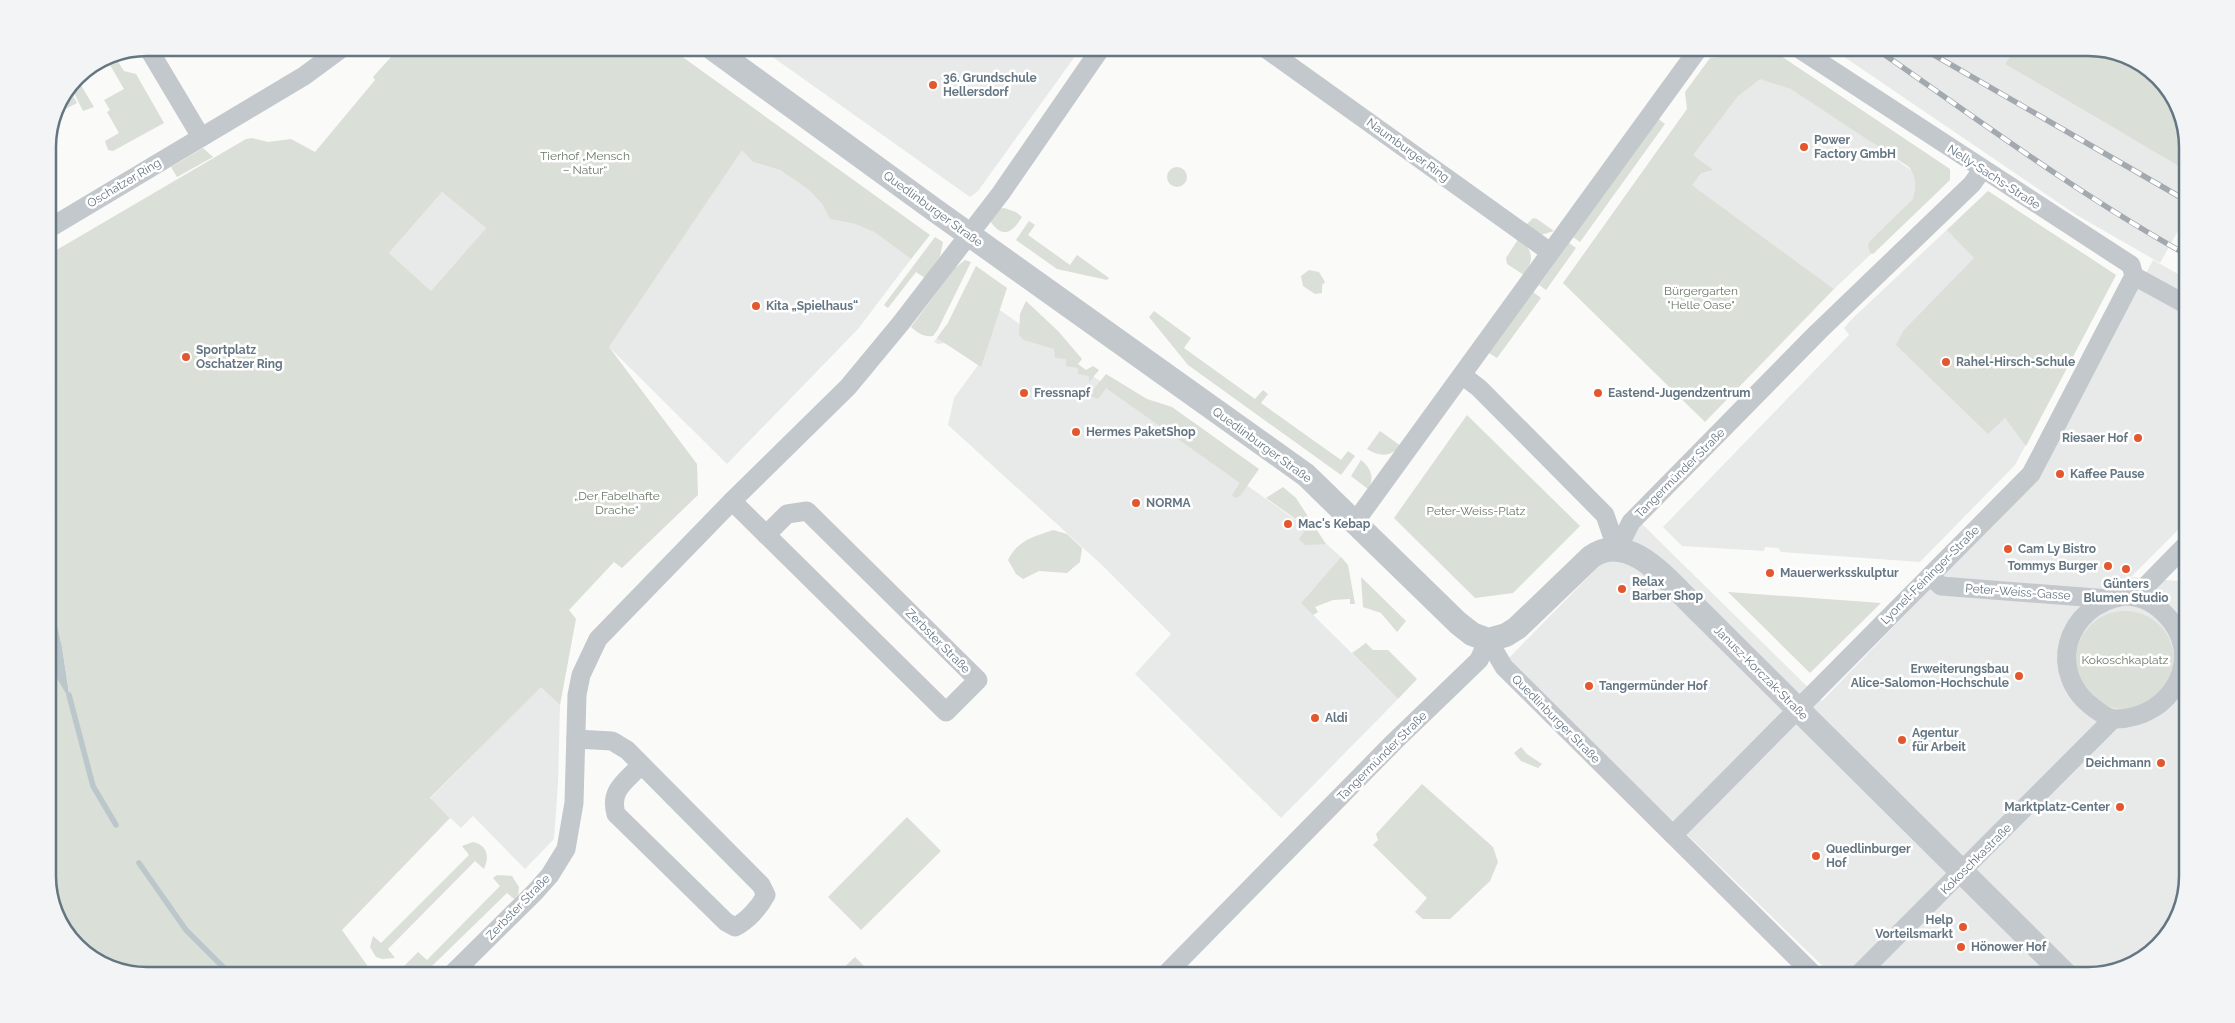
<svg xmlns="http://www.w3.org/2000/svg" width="2235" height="1023" viewBox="0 0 2235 1023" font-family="Raleway,sans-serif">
<rect width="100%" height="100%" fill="#fafaf8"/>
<g fill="#e8e9e9">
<path d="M760 48H1081L978 191 970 197Z"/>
<path d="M1831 48H2016L2005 64 2187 171V215L2160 263 2075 214Z"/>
<path d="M1746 53 1939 190 1834 289 1666 166Z"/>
<path d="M742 149 753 162 780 170 809 190 822 204 830 219 855 224 874 232 911 259 858 329 727 464 609 347Z"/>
<path d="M1988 191 2116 275 2015 465 1920 562 1781 552 1778 548 1765 547 1764 551 1682 546 1663 527 1849 335 1844 328 1851 320Z"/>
<path d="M442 192 486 228 431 291 389 253Z"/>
<path d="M2153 260 2187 279V521L2131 577 2177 581 2187 570V876L2180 914 2143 959 2088 975H1832L1507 660 1641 523 1822 701 2038 477Z"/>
<path d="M966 286 1314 533 1341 557 1301 603 1398 699 1281 818 1135 674 1171 634 1102 565 948 425 954 398 981 361 944 343 938 344 934 342 948 323Z"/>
<path d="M541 686 560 705 558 784 554 839 525 869 473 816 461 828 430 799Z"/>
</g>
<g fill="#dadfd7" fill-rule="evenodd">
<path d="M399 48H670L930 235 911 259 874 232 855 224 830 219 822 204 809 190 780 170 753 162 742 150 609 347 697 464 698 495 622 568 614 562 569 610 576 619 560 705 541 687 430 798 450 818 342 930 374 975H147L109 968 64 931 48 883V664L70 699 62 647 48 586V255L246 139 252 138 268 142 291 139 315 152 375 80 373 77ZM442 192 486 228 431 291 389 253Z"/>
<path d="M2016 48H2088L2126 55 2171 92 2187 141V171L2005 64Z"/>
<path d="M1775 52 1950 169V180L1873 254 1870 253 1868 245 1870 241 1913 199C1916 188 1917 177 1909 167L1791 89 1760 79 1738 96 1693 155 1713 170 1701 173 1692 185 1834 289 1705 422 1563 283 1687 109 1685 92 1710 58Z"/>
<path d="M113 54 124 71 136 74 164 123 113 151 108 150 105 141 119 133 107 112 110 110 104 100 124 89 106 58Z"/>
<path d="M79 82 94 107 83 111 71 87Z"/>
<path d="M69 88 77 103 54 115 58 103Z"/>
<path d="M1657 118 1665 124 1580 242 1573 237Z"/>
<path d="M203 148 213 157 177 177 171 167Z"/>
<circle cx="1177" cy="177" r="10"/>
<path d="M1988 191 2116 275 2026 446 2005 418 1988 434 1896 345 1904 330 1974 258 1947 230Z"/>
<path d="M1004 208 1016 212 1022 217C1013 232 1003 240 990 221L998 209Z"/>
<path d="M1533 218 1537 219 1554 231 1541 235 1526 225Z"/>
<path d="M1029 221 1035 225 1028 235 1070 265 1077 255 1109 278 1107 280 1057 269 1016 240Z"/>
<path d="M935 237 943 242 940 256 925 278 916 272 888 308 884 305Z"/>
<path d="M1519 238C1534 252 1534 259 1524 275L1507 264 1506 258Z"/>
<path d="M1569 243 1576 248 1546 290 1539 285Z"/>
<path d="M965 260 971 262 938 329 933 336C923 337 918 333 911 327L954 269Z"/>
<path d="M976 266 1007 288 981 367 937 338 948 323Z"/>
<path d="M1309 270 1319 272 1325 282 1322 285V293L1315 294 1303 286 1301 276Z"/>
<path d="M1533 292 1541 298 1497 358 1489 353Z"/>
<path d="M1026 301 1058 331 1082 359 1078 364 1086 370 1093 366 1099 370 1089 382V376L1078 374V368L1066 366V359L1055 358 1054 349 1024 340 1019 335 1020 314Z"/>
<path d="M1154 311 1191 338 1184 348 1255 399 1263 390 1268 394 1261 403 1341 460 1348 451 1355 456 1341 475 1188 365 1149 317Z"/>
<path d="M1106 374 1147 399 1172 407 1259 469 1240 496 1235 498 1232 495 1240 483 1106 388 1098 399 1089 395Z"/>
<path d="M1467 415 1580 526 1513 593 1475 598 1394 518Z"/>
<path d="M1380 431 1401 446C1390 457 1380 457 1367 449Z"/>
<path d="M1361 460C1371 468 1375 478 1368 489L1351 476Z"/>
<path d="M1283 487 1296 498 1326 544 1305 545 1299 539 1307 527 1266 498Z"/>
<path d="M1053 530 1067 534 1082 548 1080 562 1067 573 1039 571 1023 579 1016 574 1008 560C1018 540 1033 537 1053 530Z"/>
<path d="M1341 557 1348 565 1355 604H1350V599L1333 600 1315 607 1318 612 1313 615 1301 603Z"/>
<path d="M1361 577 1406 621 1397 632 1381 613 1363 607Z"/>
<path d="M1728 592 1881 603 1810 673Z"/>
<circle cx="2125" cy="660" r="49"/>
<path d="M1366 643 1373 650H1388L1417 679 1398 699 1352 653Z"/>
<path d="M1521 747 1527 754 1542 764 1538 768 1521 761 1514 753Z"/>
<path d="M1422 784 1493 847 1498 862 1490 881 1450 919H1423L1415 912 1427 898 1373 845 1378 840 1376 834Z"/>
<path d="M907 817 941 851 861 930 828 897Z"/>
<path d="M473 842C487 845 490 856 484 869L475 861 388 949 395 958 382 959 376 957 370 947 373 936 381 943 469 855 462 846Z"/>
<path d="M497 875 512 876 519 887 518 895 514 899 507 893 432 966 440 974 439 975H402L404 966 418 952 427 960 500 886 493 878Z"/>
<path d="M855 957 873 975H836Z"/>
</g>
<path fill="#bbc7cb" d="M48 586 62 647 70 700 48 664Z"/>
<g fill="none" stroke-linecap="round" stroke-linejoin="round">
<g stroke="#bbc7cb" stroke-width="5.5">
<path d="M69 695 93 786 116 825"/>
<path d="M139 863 186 930 231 975"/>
</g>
<g stroke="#c3c8cc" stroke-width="19">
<path d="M148 48 201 137"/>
<path d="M1265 48 1550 252"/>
<path d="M1798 48 2131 265 2134 276 2187 305"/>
<path d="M48 229 304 76 342 48"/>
<path d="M1462 375 1479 388 1605 515 1617 550"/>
<path d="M732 501 946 712 978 680 807 511 787 514 766 535"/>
<path d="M1355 522 1699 48"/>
<path d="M1617 550 1631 522 1639 514 1818 332 1972 184 1982 170"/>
<path d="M1930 576 1941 586 2109 599"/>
<path d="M2124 596C2140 596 2153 602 2164 613 2208 656 2172 719 2115 719 2108 719 2101 713 2095 709 2045 674 2065 605 2124 596Z"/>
<path d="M2136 596 2187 544"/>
<path d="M1488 640 1504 667 1814 975"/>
<path d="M576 739 612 741 627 750 761 885 766 895C759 908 747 921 735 927L726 922 616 814C609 790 626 781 641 765"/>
<path d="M1673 835 2031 474 2134 276"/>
<path d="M451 975 535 892 550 875 566 849 574 803 577 695 581 675 598 639 732 501 848 387 901 323 1001 193 1101 48"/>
<path d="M1165 975 1394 742 1479 660 1488 640"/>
<path d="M1858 975 2113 719"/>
</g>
<path stroke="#c3c8cc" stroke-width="24" d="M712 48 936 211 1306 475 1458 623 1472 634 1488 640 1506 635 1517 628 1591 557C1628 530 1668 581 1692 604L2066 975"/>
<defs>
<g id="rail">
<path d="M1875 48C1977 119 2078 194 2187 255"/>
<path d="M1922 48 2187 201"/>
</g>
</defs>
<use href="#rail" stroke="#a2aab0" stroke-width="5.5"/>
<use href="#rail" stroke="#fff" stroke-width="4" stroke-dasharray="11" stroke-linecap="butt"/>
</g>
<g fill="#e4572e" stroke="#fff" stroke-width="2">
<circle cx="933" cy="85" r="5"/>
<circle cx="1804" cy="147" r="5"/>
<circle cx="756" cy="306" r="5"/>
<circle cx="186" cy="357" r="5"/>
<circle cx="1946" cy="362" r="5"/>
<circle cx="1024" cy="393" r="5"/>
<circle cx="1598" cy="393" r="5"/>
<circle cx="1076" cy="432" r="5"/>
<circle cx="2138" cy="438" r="5"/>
<circle cx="2060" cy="474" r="5"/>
<circle cx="1136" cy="503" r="5"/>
<circle cx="1288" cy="524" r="5"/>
<circle cx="2008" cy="549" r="5"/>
<circle cx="2108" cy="566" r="5"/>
<circle cx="2126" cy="569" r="5"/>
<circle cx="1770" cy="573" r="5"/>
<circle cx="1622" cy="589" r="5"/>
<circle cx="2019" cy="676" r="5"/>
<circle cx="1589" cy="686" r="5"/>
<circle cx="1315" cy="718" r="5"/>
<circle cx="1902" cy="740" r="5"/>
<circle cx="2161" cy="763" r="5"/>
<circle cx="2120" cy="807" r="5"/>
<circle cx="1816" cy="856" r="5"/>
<circle cx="1963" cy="927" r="5"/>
<circle cx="1961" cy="947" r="5"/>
</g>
<g text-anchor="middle" stroke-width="5" stroke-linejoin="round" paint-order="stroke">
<g font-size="12" font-weight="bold" fill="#657683" stroke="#fff" text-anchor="start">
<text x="943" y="82">36. Grundschule<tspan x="943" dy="14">Hellersdorf</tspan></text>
<text x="1814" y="144">Power<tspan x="1814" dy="14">Factory GmbH</tspan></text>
<text x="766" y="310">Kita „Spielhaus“</text>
<text x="196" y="354">Sportplatz<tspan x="196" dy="14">Oschatzer Ring</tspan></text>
<text x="1956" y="366">Rahel-Hirsch-Schule</text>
<text x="1034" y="397">Fressnapf</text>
<text x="1608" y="397">Eastend-Jugendzentrum</text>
<text x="1086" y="436">Hermes PaketShop</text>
<text x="2128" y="442" text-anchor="end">Riesaer Hof</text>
<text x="2070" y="478">Kaffee Pause</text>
<text x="1146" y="507">NORMA</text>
<text x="1298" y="528">Mac's Kebap</text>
<text x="2018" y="553">Cam Ly Bistro</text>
<text x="2098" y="570" text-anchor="end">Tommys Burger</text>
<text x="1780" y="577">Mauerwerksskulptur</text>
<text x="1632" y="586">Relax<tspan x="1632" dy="14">Barber Shop</tspan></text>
<text x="2126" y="588" text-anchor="middle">Günters<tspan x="2126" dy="14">Blumen Studio</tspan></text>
<text x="2009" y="673" text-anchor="end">Erweiterungsbau<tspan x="2009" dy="14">Alice-Salomon-Hochschule</tspan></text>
<text x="1599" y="690">Tangermünder Hof</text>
<text x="1325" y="722">Aldi</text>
<text x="1912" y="737">Agentur<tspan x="1912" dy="14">für Arbeit</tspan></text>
<text x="2151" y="767" text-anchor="end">Deichmann</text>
<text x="2110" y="811" text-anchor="end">Marktplatz-Center</text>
<text x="1826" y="853">Quedlinburger<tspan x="1826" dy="14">Hof</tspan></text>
<text x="1953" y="924" text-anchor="end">Help<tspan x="1953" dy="14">Vorteilsmarkt</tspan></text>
<text x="1971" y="951">Hönower Hof</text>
</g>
<g font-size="12" fill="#657683" stroke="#fff">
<text transform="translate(1408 150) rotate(36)" y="4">Naumburger Ring</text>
<text transform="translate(1994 177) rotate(33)" y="4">Nelly-Sachs-Straße</text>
<text transform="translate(124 183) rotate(-31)" y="4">Oschatzer Ring</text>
<text transform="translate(933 209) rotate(36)" y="4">Quedlinburger Straße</text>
<text transform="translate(1262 445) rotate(36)" y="4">Quedlinburger Straße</text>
<text transform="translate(1680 473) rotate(-45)" y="4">Tangermünder Straße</text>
<text transform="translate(1930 575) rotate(-45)" y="4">Lyonel-Feininger-Straße</text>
<text transform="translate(2018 592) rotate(4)" y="4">Peter-Weiss-Gasse</text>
<text transform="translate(938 641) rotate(45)" y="4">Zerbster Straße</text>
<text transform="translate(1761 673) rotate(45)" y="4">Janusz-Korczak-Straße</text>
<text transform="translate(1556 719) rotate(45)" y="4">Quedlinburger Straße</text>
<text transform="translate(1382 756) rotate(-45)" y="4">Tangermünder Straße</text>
<text transform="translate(1976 859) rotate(-45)" y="4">Kokoschkastraße</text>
<text transform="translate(518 907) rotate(-46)" y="4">Zerbster Straße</text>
</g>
<g font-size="12" fill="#687a64" stroke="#fff">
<text x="585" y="160">Tierhof „Mensch<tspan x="585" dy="14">– Natur“</tspan></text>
<text x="1701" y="295">Bürgergarten<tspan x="1701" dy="14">"Helle Oase"</tspan></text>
<text x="617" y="500">„Der Fabelhafte<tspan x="617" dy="14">Drache“</tspan></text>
<text x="1476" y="515">Peter-Weiss-Platz</text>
<text x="2125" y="664">Kokoschkaplatz</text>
</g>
</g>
<path d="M0 0H2235V1023H0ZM147 56H2088A91 91 0 0 1 2179 147V876A91 91 0 0 1 2088 967H147A91 91 0 0 1 56 876V147A91 91 0 0 1 147 56Z" fill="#f3f4f5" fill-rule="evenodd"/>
<path fill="none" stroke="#657683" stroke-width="2.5" d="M147 56H2088A91 91 0 0 1 2179 147V876A91 91 0 0 1 2088 967H147A91 91 0 0 1 56 876V147A91 91 0 0 1 147 56Z"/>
</svg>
